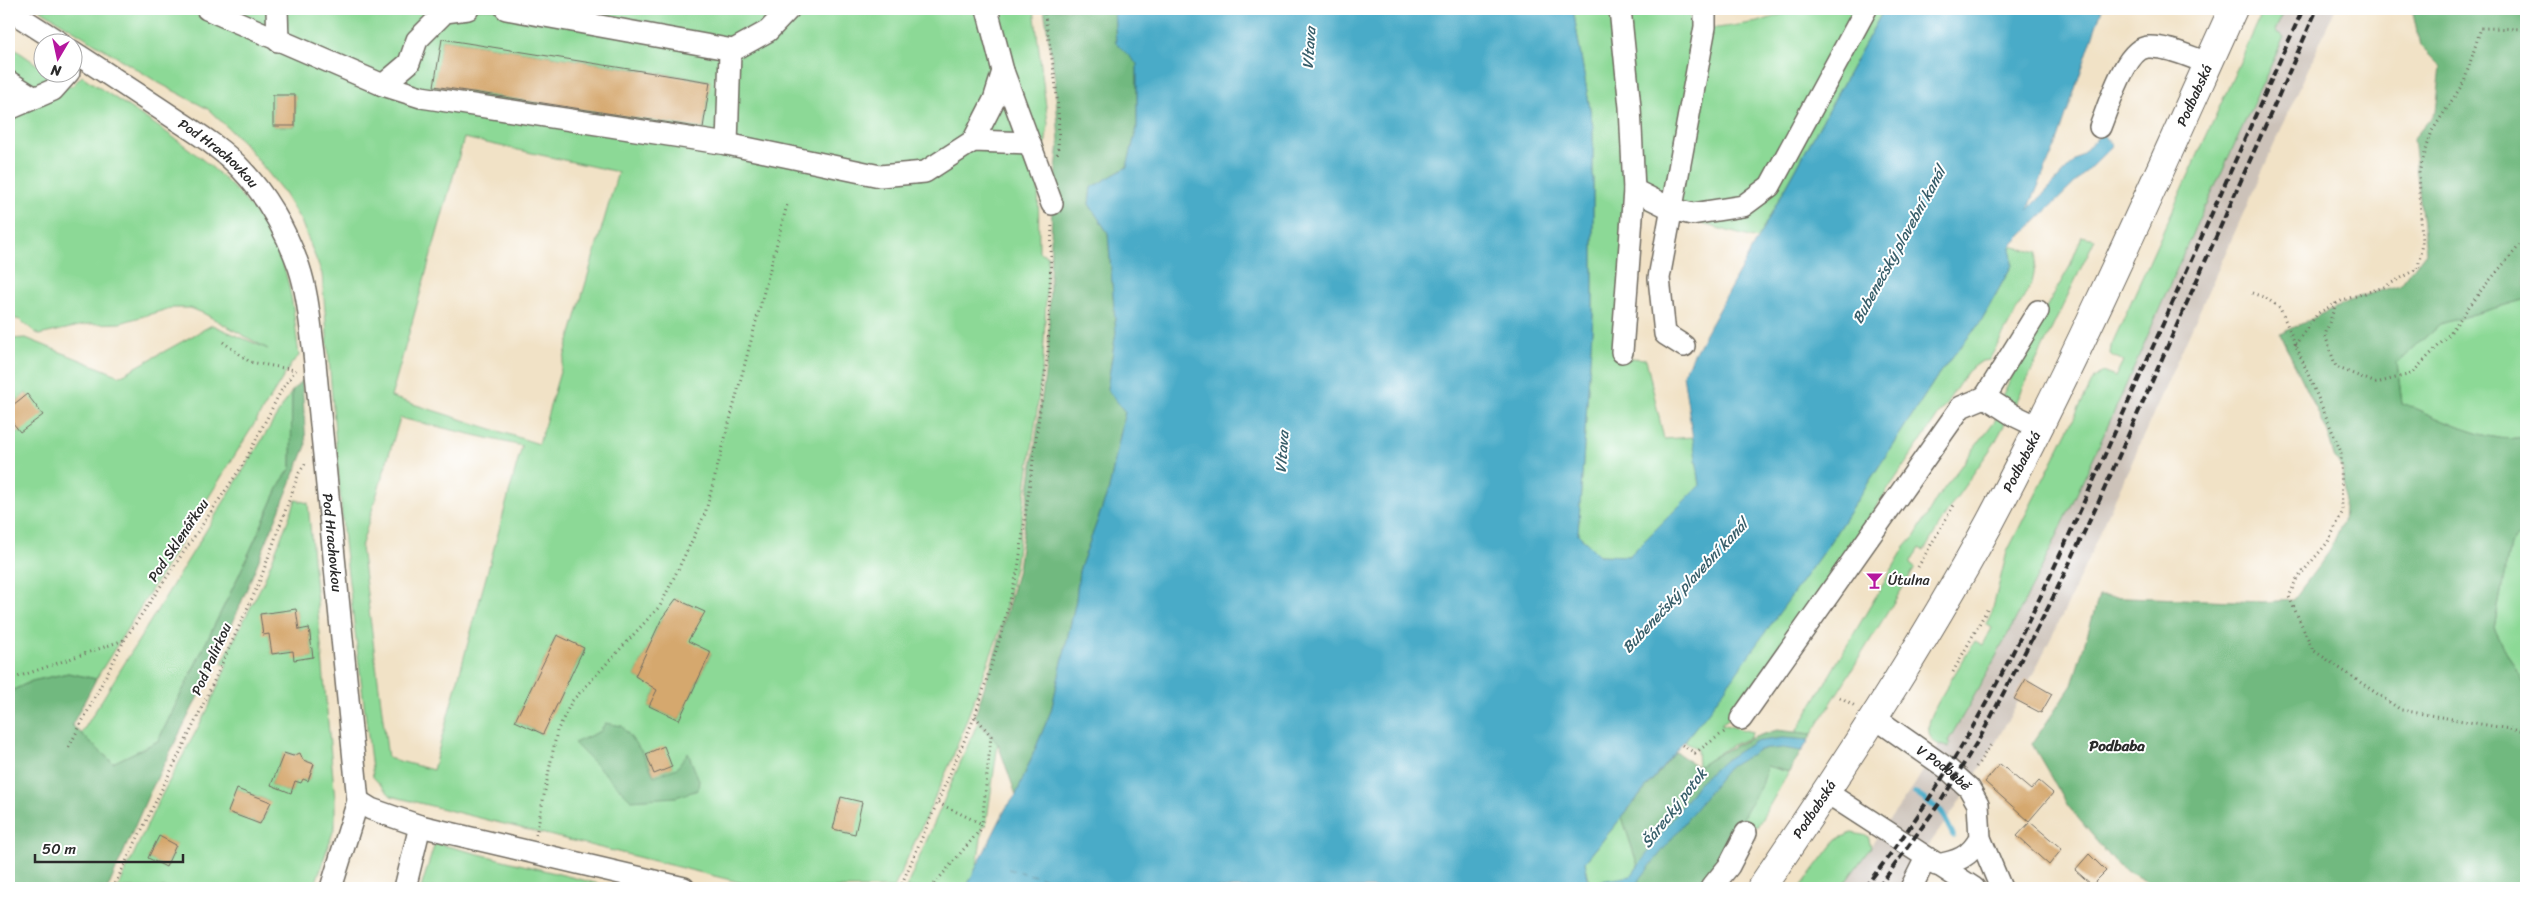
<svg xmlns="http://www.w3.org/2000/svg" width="2535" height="897" viewBox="0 0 2535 897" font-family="Sriracha,sans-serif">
<rect width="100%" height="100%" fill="#fff"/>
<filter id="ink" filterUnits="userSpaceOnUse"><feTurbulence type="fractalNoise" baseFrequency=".02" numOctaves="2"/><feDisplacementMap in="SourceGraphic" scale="10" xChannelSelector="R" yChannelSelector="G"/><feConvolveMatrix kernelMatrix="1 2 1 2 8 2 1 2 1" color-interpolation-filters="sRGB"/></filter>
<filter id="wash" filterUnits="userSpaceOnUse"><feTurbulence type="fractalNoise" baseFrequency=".0096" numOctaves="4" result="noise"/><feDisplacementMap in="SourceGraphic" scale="20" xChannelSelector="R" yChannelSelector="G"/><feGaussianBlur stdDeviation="1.12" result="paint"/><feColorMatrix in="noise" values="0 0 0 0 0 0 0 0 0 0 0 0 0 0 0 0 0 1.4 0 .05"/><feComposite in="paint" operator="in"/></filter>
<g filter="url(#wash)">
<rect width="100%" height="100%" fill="#f1e2c6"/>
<path fill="#ccc2b9" d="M2283 9H2335L2067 606 2032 676 1996 742 1954 810 1898 888H1841L1915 784 1955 718 1990 654Z"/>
<g fill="#8cd996" stroke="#5c8260" fill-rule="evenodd">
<path d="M39 9H1034L1048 123 1045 148 1038 164 1039 252 1048 256 1043 362 1036 419 1015 567 1002 625 952 759 894 888H763L391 796 373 777 344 542 322 274 301 221 282 190 244 143 208 109 159 83ZM442 39 710 81 703 129 435 87ZM273 95H295V126H273ZM464 138 618 172 539 444 391 397ZM400 418 522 446 433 770 388 758 361 547ZM676 599 704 612 699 622 669 609ZM662 618 682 628 646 683 635 676ZM557 635 584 649 542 734 515 721ZM681 639 711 653 679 720 649 706ZM664 747 672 767 654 774 646 754ZM841 797 862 802 854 834 834 829Z"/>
<path d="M1573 9H1688L1692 25 1718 28 1758 22 1798 9H1884L1757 239 1626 203 1617 357 1646 359 1664 439 1693 437 1700 485 1629 556 1599 555 1578 534 1593 316V127Z"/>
<path d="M2264 9H2285L2275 31 2284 37 2206 206 2205 205C2125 385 2049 573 1948 741L1950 744 1948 747C1935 745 1927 739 1929 724 1930 711 1966 656 1975 641L1983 645 1992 628 1986 624 1992 612 2007 552 2094 378 2102 372 2115 377 2123 361 2110 354 2111 346Z"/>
<path d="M9 45 42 68V72L49 73 71 87 82 76C153 125 251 176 282 262 293 292 295 325 299 356L292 363 96 679 68 673 32 681 9 692V418L18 433 22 431 21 429 43 414 41 410 39 412 26 393 9 408V339L26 338 120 376 212 325 268 349 203 313 190 308H171L120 323 88 324 39 335 20 320 9 317Z"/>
<path d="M2082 236 2095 239 2015 405 1994 444 1952 504 1924 551 1919 548 1910 564 1915 568 1812 734 1796 732 1905 547 1915 536 1937 498 1996 419 2004 403 2000 400 2048 304 2069 268Z"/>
<path d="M2011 246 2038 253 2032 283 1989 360 1982 361 1968 371 1737 713 1721 724 1752 732 1751 737 1730 746 1698 767 1697 749 1685 741 1828 545 1940 372 1980 323 2012 265Z"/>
<path d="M2526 299V436C2492 448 2435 416 2402 403L2397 363 2440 324Z"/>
<path d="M292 391 291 468 281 482 239 575 158 741 113 763 81 734Z"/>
<path d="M296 500 308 503 335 799V826L314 888H118L158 802 208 709 227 665 222 663 263 583ZM296 610 299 630 309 628 313 657 295 659 293 651 272 654 269 634 261 614ZM284 753 301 756 303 760 314 764 308 781 303 779 295 781 291 793 271 785ZM237 789 269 801 266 808 268 810 260 824 228 812ZM159 837 176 845 166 867 148 858Z"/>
<path d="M2526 528V690L2494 628 2510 545Z"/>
<path d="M978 722 998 744 986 826 983 825 977 866 966 888H906Z"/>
<path d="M1767 766 1789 772 1757 827 1742 818 1763 782Z"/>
<path d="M1622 817 1638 866 1631 877 1590 883 1585 862Z"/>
<path d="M1852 833 1868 836 1871 847 1841 888H1800L1837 839Z"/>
<path d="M435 843 615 888H421Z"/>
</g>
<g fill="#71b97f" stroke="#4e7255">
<path d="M1044 9H1114L1116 43 1137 64V127L1127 167 1091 188 1089 204 1108 233 1116 332 1107 389 1125 411 1109 489 1079 571 1076 600 1051 711 1016 795 998 744 975 716 1000 638 1018 569 1048 352 1052 204 1059 143 1055 80Z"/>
<path d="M2412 9H2526V299L2440 324 2397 363 2402 403C2435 416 2492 448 2526 436V528L2510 545 2494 628 2526 690V888H2158L2118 866 2068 806 2032 744 2072 685 2099 596 2263 602 2293 600 2329 552 2343 521 2345 493 2343 470 2334 456 2328 433 2280 334 2356 298 2400 285 2426 252 2413 139 2436 112 2441 67 2420 46Z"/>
<path d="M302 380 306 446 222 649 148 796 108 888H22L9 882V692L32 681 68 673 96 679 72 725 113 763 158 741 239 575 281 482 291 468 292 391Z"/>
<path d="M605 723 622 726 642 752 654 776 677 768 688 753 699 780 698 790 676 797 631 800 574 743 601 731Z"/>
<path d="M1777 730 1812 734 1789 772 1767 766 1763 782 1702 888H1637L1638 866 1622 817 1676 752 1698 767C1724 750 1747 738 1777 730Z"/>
</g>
<path fill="#49abc8" stroke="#3a6b7a" d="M1114 9H1573L1593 127V316L1578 534 1599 555 1629 556 1700 485 1683 374 1884 9H2102L2057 142 2028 210 2102 133 2113 145 2011 246 2012 265 1980 323 1940 372 1828 545 1708 712 1585 862 1589 883 1631 876 1700 781 1727 759 1754 742 1783 738 1809 740 1802 751 1783 748 1758 750 1727 769 1636 884 1627 888H966L1006 808 1016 795 1051 711 1076 600 1079 571 1109 489 1125 412 1107 389 1116 332 1108 233 1089 204 1091 188 1127 167 1137 127V64L1116 43Z"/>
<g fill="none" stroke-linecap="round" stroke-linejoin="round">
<path stroke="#49abc8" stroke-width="5.5" d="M1915 793 1941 811 1953 835"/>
<path stroke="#375e6a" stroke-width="1" stroke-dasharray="6 5" stroke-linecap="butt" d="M1008 869 1083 888"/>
</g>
<g id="blocks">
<g fill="#d5a86e">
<path d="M442 39 710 82 703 128 434 86Z"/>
<rect x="273" y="95" width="22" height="31"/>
<path d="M27 394 43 415 20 432 9 418V408Z"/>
<path d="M676 599 705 612 688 641 711 652 679 720 649 706 657 690 635 676 662 618Z"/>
<path d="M296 609 299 630 309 628 313 657 294 660 293 651 272 654 269 634 263 635 260 614Z"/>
<path d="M557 635 584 648 543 734 515 721Z"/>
<path d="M2026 679 2052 694 2041 713 2014 699Z"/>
<path d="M664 746 672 767 654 774 646 754Z"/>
<path d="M284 753 293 756 300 753 303 760 314 764 308 781 303 779 301 783 295 781 291 793 271 785Z"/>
<path d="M2000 764 2031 790 2039 781 2053 793 2029 821 1985 782Z"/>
<path d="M237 789 271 802 260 824 228 812Z"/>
<path d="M841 797 862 802 855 834 833 829Z"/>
<path d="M2030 822 2062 849 2049 865 2017 836Z"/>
<path d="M159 836 176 845 166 867 148 858Z"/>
<path d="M2089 854 2106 871 2092 885 2075 870Z"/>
</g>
</g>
</g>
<g filter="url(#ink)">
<use href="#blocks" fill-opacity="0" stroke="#706b61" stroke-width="1"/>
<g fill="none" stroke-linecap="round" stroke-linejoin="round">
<defs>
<g id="minor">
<path d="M207 9 383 85 421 97 727 144 880 176 925 172 973 141 1030 143"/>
<path d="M277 9 278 41"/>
<path d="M506 9 733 50"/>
<path d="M987 9 1003 71 1052 204"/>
<path d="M1620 9 1630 107 1634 190 1622 352"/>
<path d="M9 10 59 42"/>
<path id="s1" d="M72 51C105 72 136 93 168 114 193 131 221 147 241 169 267 196 286 231 299 267 308 294 310 324 314 353L358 801 331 888"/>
<path d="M9 82 33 97"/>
<path d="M383 85 409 63 417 40 445 12 468 9"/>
<path d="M9 109 53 90 69 72"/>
<path d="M2100 127C2108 108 2125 48 2148 47 2168 46 2189 57 2208 63"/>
<path d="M973 141 994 100 1003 71"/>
<path d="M727 144 730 52 768 31 789 9"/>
<path d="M1634 190 1672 209 1692 214 1743 206 1770 186 1866 9"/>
<path d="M2038 311 1985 397 2013 415 2038 427"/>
<path d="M1684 346 1665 334 1659 278 1705 27V9"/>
<path id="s2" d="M1875 718 1948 769 1969 788 1978 804 1980 838 2001 888"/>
<path d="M1741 719 1961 407 1985 397"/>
<path d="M1826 792 1974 888"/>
<path d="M358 801 371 809 420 826 684 888"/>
<path d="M1936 865C1957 862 1970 857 1980 838"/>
<path d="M405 888 420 826"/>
<path d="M1711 888 1729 866 1746 833"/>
<path d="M1911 888 1926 858"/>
</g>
<g id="major">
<path id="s3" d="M1761 888C1842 769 1921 649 1990 522 2079 355 2155 181 2233 9"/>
</g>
</defs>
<use href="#minor" stroke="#706b61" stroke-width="24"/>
<use href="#major" stroke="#706b61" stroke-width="30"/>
<g stroke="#706b61" stroke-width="3" stroke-dasharray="1 4" stroke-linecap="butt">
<path d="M1044 9C1051 57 1063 108 1057 157"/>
<path d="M2252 293 2266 298 2280 308 2341 452 2342 513 2328 542 2296 580 2289 597 2313 650 2401 710 2526 732"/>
<path d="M2336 303 2325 335 2336 367 2376 383 2411 374 2447 337 2483 288 2526 238"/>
<path d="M223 342 250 362 295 370"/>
<path d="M2295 345 2318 313 2343 300 2384 287 2418 269 2422 243 2419 172 2432 131 2464 82 2481 28 2526 29"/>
<path d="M1918 567 1954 505"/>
<path d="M1953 672 1988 608"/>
<path d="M9 680 124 640"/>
<path d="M1840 697 1855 706"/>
<path d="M1682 745 1695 753 1727 730"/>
<path d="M69 747 125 639 244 463 282 389 296 370"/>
<path d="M1976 767 1992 743"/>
<path d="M938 803 982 824"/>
<path d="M536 835 557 731 572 701 660 606 705 514 787 205"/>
<path d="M113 888 196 720 259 583 299 473 305 464"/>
<path d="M900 888 975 716 1000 638 1018 569 1048 352 1052 223"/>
<path d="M931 888 980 830 982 824 991 736 975 716"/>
</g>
<use href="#minor" stroke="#fff" stroke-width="21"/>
<use href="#major" stroke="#fff" stroke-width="28"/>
<g stroke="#2b2b2b" stroke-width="4" stroke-dasharray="8 4" stroke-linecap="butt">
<path d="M1864 888C1971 756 2042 598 2110 443 2175 298 2238 153 2303 9"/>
<path d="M1878 888 1941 801 1982 734 2049 606 2099 501 2317 9"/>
</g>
</g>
</g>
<defs>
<symbol id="bar-bare" viewBox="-9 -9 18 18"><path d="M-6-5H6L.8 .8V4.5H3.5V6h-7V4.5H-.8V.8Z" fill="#b5179e" stroke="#fff" stroke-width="2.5" paint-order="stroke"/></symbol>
</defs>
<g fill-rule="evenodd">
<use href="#bar-bare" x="1862" y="568" width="25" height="25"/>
</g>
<g text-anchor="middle" stroke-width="4" stroke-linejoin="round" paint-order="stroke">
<g font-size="14" fill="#2b2b2b" stroke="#fff">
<text dy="5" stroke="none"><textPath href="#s3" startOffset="905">Podbabská</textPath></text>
<text dy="5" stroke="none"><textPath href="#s1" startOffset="179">Pod Hrachovkou</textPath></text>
<text dy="5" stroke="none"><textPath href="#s3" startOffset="500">Podbabská</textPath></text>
<text transform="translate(178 540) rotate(-56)" y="5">Pod Sklenářkou</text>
<text dy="5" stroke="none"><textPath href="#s1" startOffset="599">Pod Hrachovkou</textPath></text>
<text transform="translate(211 659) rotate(-66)" y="5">Pod Palírkou</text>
<text dy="5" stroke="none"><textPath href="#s2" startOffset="85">V Podbabě</textPath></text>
<text dy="5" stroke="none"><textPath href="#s3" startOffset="95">Podbabská</textPath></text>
</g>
<g font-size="14" fill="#2b2b2b" stroke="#fff" text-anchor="start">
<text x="1888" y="585">Útulna</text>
</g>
<g font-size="15" font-style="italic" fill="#375e6a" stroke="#fff">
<text transform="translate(1309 48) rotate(-86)" y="5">Vltava</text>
<text transform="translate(1899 245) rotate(-61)" y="5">Bubenečský plavební kanál</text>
<text transform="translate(1282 452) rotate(-86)" y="5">Vltava</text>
<text transform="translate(1685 586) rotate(-47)" y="5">Bubenečský plavební kanál</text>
<text transform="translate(1674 808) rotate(-52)" y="5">Šárecký potok</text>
</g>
<g font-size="15" font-weight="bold" fill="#2b2b2b" stroke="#fff">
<text x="2117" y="751">Podbaba</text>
</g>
</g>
<rect width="2535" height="897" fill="none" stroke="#fff" stroke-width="30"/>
<g transform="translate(58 58) rotate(189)"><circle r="24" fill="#ffffff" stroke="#aaaaaa"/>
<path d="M0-4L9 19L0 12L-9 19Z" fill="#b5179e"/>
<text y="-8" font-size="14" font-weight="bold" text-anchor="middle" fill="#2b2b2b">N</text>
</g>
<path d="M35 854v8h148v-8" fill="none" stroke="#2b2b2b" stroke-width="2.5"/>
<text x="42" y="854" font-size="15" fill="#2b2b2b" stroke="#ffffff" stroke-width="4" paint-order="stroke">50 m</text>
</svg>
